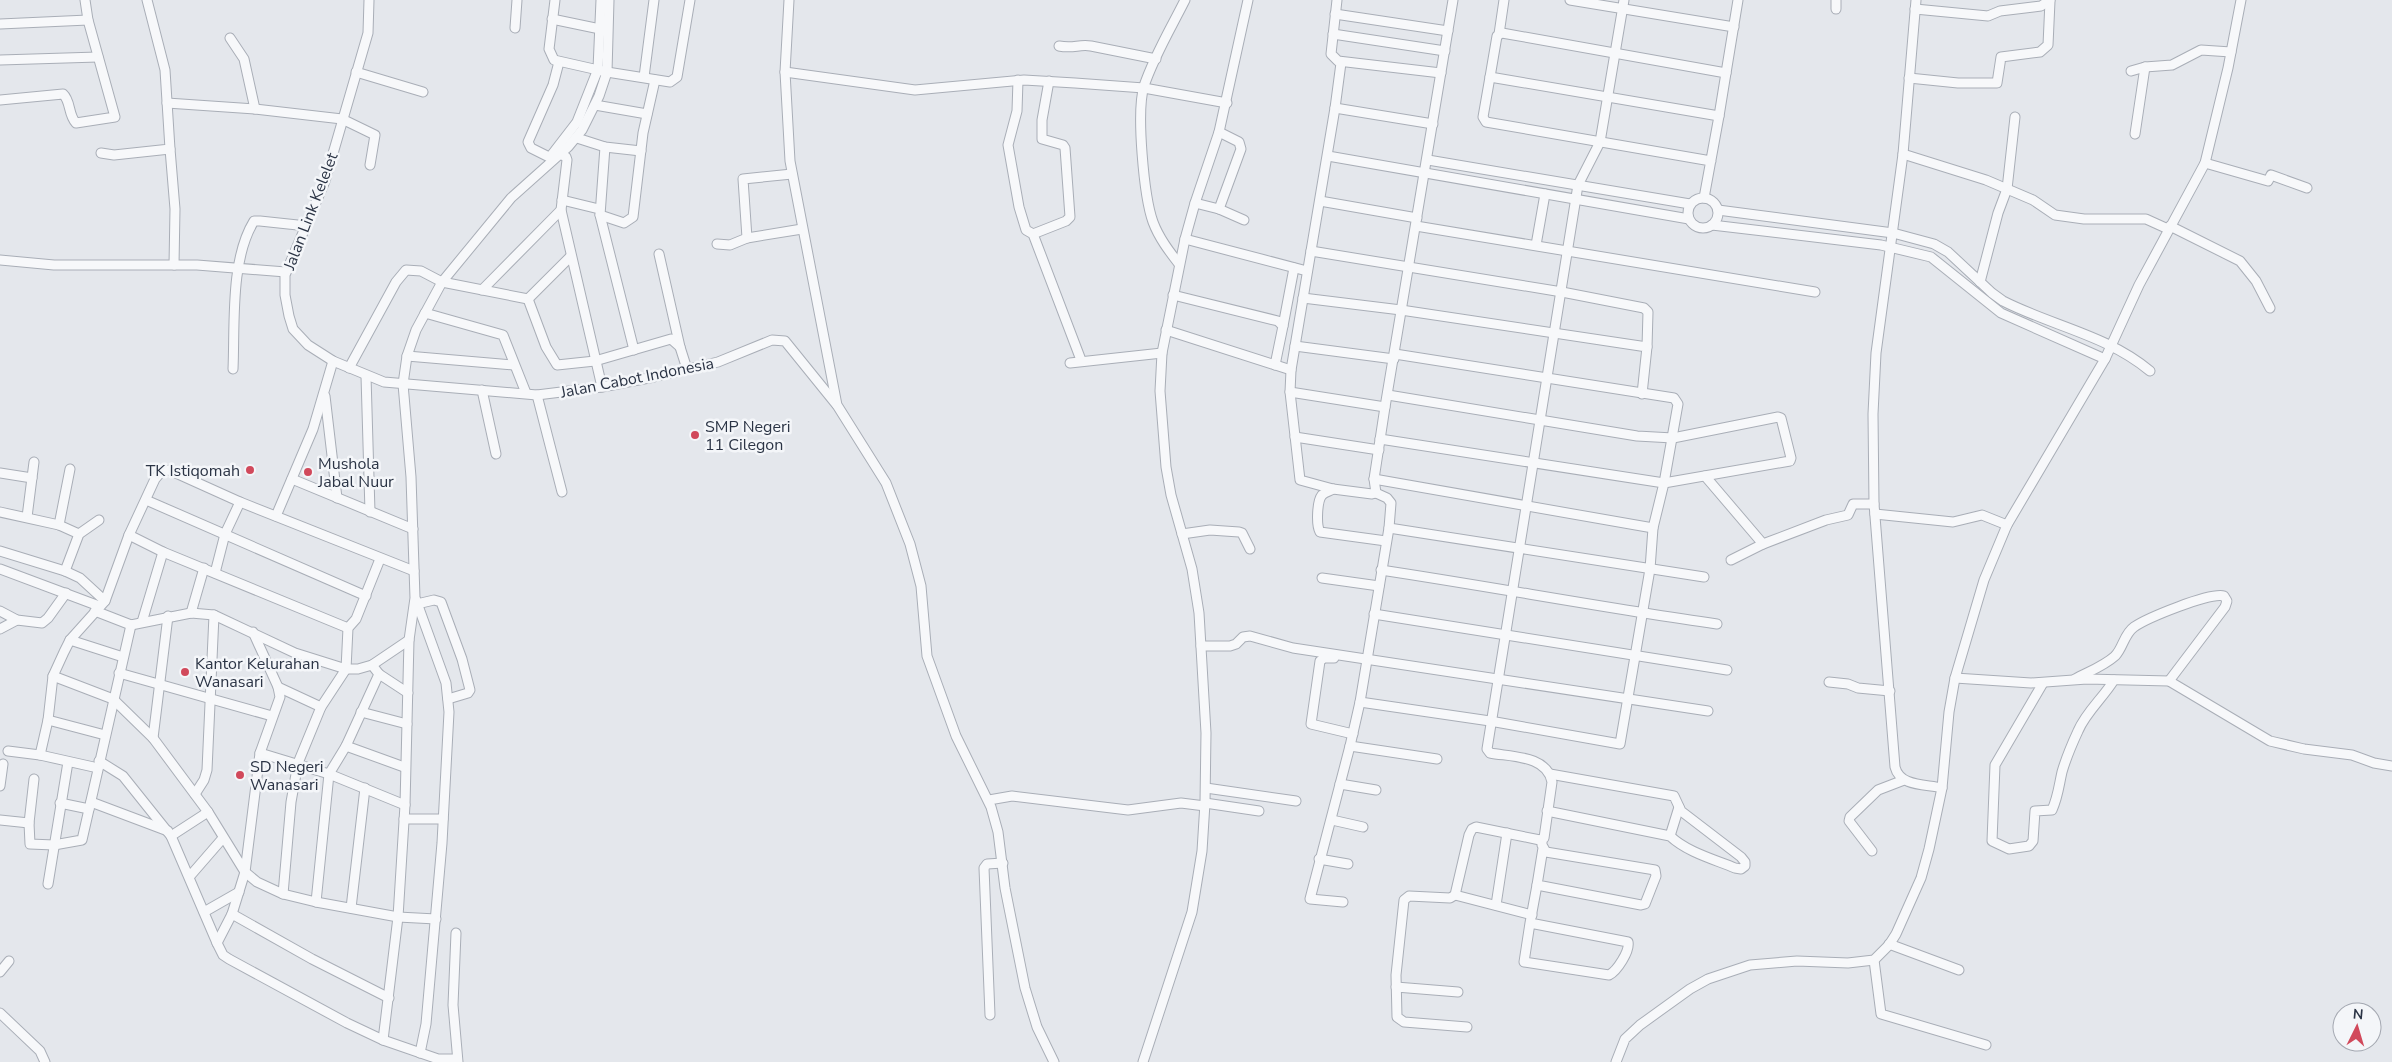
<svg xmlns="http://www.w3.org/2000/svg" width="2392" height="1062" viewBox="0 0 2392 1062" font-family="'Nunito Sans',sans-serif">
<rect width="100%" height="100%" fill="#e4e7ec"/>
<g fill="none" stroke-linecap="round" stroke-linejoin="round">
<defs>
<g id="street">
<path d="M369 0 368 33 325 181 285 275V295L289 316 293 329 308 345 333 361 384 382 537 395 602 387 654 377 718 362 772 340 785 341 836 404"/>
<path d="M555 0 549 49 554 60 607 72 670 82 677 77 690 0"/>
<path d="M789 0 785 72 790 161 837 405 886 483 910 544 921 586 927 656 956 736 991 807 998 832 1005 888 1025 988 1037 1027 1054 1062"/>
<path d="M1337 0 1331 54 1338 61 1441 73"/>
<path d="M1570 0 1734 27"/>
<path d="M1916 0 1903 154 1876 353 1873 414 1874 504 1895 767C1900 787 1926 784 1942 788"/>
<path d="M1836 9V0"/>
<path d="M1915 9 1988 16 2000 11 2041 6 2050 0"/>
<path d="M1335 14 1448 31"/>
<path d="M552 19 600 29"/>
<path d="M0 24 88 20"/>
<path d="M515 28 517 0"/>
<path d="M1333 34 1445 51"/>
<path d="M1499 34 1504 0"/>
<path d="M230 38 244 59 255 109"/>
<path d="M1059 46C1074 49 1078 44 1091 46L1156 59"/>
<path d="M0 60 98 57"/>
<path d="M1341 63 1335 108 1291 370 1290 392 1300 480 1333 489 1372 494 1376 493 1374 479 1385 407 1453 0"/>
<path d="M2131 71 2145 67 2172 65 2201 50 2231 52"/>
<path d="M356 72 423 92"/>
<path d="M785 72 915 90 1024 80 1075 83 1144 88 1227 103"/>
<path d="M1726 73 1738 0"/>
<path d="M644 77 654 0"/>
<path d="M1490 77 1497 36 1502 33 1726 73 1719 116"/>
<path d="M1909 78 1958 83H1997L2001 57 2040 52 2048 45 2050 1"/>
<path d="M1018 80 1017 111 1008 145 1019 207 1026 230 1033 234 1081 360"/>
<path d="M0 100 63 94C71 101 68 115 76 123L115 117 88 20 85 0"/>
<path d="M167 103 255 109 342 119 375 135 370 165"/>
<path d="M595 105 647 114"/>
<path d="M1335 108 1433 124"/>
<path d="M2135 134 2145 67"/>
<path d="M577 138 605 147 641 151"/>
<path d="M605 147 600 215 634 350"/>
<path d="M170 149 175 209 174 265"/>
<path d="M101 153 114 155 170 149 165 70 147 0"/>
<path d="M560 154 566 157 567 160 561 210 602 387"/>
<path d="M1903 154 1986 180 2033 200 2055 215 2084 219H2146L2168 229"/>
<path d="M1328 156 1689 219"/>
<path d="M550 157 577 122 598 69 601 0"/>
<path d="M553 159 531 148 528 142 553 85 559 62"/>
<path d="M1428 160 1690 204"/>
<path d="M2205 163 2268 181 2271 175 2307 188"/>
<path d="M1704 198 1719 116 1490 77 1483 117 1486 122 1711 161"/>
<circle cx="1703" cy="213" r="15"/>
<path d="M562 200 599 209"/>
<path d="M1320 201 1417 218"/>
<path d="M1195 203 1219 209 1244 220"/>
<path d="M1219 209 1241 149 1239 142 1219 132"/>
<path d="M1718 210 1893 233 1934 244 1948 252 1992 293 2003 301C2052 326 2107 335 2150 371"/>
<path d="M600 215 624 223 633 217 643 133 655 80"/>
<path d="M1712 225 1881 245 1931 257 2001 313 2105 359"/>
<path d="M1416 226 1815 292"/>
<path d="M2170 226 2240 261 2256 281 2270 308"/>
<path d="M1033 234 1066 221 1070 217 1065 148 1063 145 1042 139V120L1049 81"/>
<path d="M747 238 802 229"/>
<path d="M1185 239 1307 271"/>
<path d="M717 244 730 245 747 238 743 179 792 174"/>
<path d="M1536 245 1545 194"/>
<path d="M1311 251 1562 292 1644 308 1648 312 1647 347"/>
<path d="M659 254 680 347"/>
<path d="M0 260 54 265H197L286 272"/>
<path d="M1179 264C1169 251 1159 238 1153 222 1144 197 1136 112 1144 86 1154 56 1171 28 1185 0"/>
<path d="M1980 282 1998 213 2007 189 2015 117"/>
<path d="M482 290 561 210"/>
<path d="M1173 295 1278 321 1283 326 1275 365"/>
<path d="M1303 298 1401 310 1647 347 1642 394"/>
<path d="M528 299 546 347 557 365 595 361 671 339 680 347 687 369"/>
<path d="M425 313 503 335 526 393"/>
<path d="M1283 326 1294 268"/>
<path d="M1166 330 1291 370"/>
<path d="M1295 346 1394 359"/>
<path d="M407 356 514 365"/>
<path d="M1070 363 1162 353"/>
<path d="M349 368 396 282 406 270 421 271 442 282 528 299 570 257"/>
<path d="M233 369C235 324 230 260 254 221H260L307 226"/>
<path d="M366 376 370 512"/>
<path d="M482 390 496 454"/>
<path d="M1290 392 1385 407"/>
<path d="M537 395 562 492"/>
<path d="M325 396 337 498"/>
<path d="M1295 437 1379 450"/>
<path d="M1380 439 1664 483 1790 461 1791 458 1781 418 1778 417 1673 438 1637 436 1388 395"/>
<path d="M0 473 32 478"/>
<path d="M1705 476 1763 544 1826 520 1848 515 1853 504H1874"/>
<path d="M292 479 413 529"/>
<path d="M1374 479 1653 528"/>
<path d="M1333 489C1330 491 1325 492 1322 495 1317 501 1316 525 1320 532L1386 541"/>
<path d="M1376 493 1387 498 1391 503 1389 528 1360 702 1350 746 1437 759"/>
<path d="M146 500 366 596"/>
<path d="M0 512 59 525 79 534"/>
<path d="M1875 514 1953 522 1982 515 2007 525"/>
<path d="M276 516 313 429 333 361"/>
<path d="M27 517 34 462"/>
<path d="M59 525 70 469"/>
<path d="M1389 528 1704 577"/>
<path d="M1182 534 1210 530 1239 532 1242 533 1250 549"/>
<path d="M129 535 163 552 348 628"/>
<path d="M0 551 65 571 80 578 105 601"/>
<path d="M1731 560 1763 544"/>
<path d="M0 569 99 606"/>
<path d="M1381 570C1493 587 1605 608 1717 624"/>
<path d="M65 571 79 534 99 520"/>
<path d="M215 573 225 534 240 502"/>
<path d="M1322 578 1379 586"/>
<path d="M416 600 446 683 449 712 442 843 426 1024 420 1053"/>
<path d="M417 604 434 600 441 602 462 659 470 690 468 693 448 699"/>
<path d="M0 611 17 620 42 623 48 618 66 593"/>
<path d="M95 611 131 625 191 613 214 615 295 653 346 669H358L372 665 409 640"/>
<path d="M191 613 204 568"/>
<path d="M1374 614 1727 670"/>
<path d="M142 622 163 552"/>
<path d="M0 629 17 620"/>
<path d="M70 640 123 657"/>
<path d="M1201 646H1230L1236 644 1243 637 1250 636 1293 648 1708 711"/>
<path d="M1334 658H1324L1320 661 1311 724 1353 734"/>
<path d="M119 673 272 716"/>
<path d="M379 674 408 693"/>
<path d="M53 676 113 699 153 738 208 812 245 872 257 882 283 894 316 902 398 917 436 919"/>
<path d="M1955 678 2031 683 2087 679 2169 681 2270 741 2304 749 2352 755 2374 763 2392 766"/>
<path d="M2075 679C2088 672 2104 666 2115 656 2123 648 2124 634 2134 627 2147 618 2210 592 2224 596L2227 601 2225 607 2169 681"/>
<path d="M1829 682 1848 684 1858 688 1890 691"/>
<path d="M2043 683 1995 765 1992 841 2009 849 2029 846 2033 841 2035 811 2052 810C2058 797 2059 785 2062 772 2066 758 2072 744 2078 731 2086 712 2103 698 2114 680"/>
<path d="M278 687 321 707"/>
<path d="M1360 702 1490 721 1620 744 1650 569 1653 528 1664 483 1678 404 1674 398 1395 354"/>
<path d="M361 712 407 724"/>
<path d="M48 720 105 735"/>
<path d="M153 738 168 616"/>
<path d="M346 746 404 767"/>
<path d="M8 751 40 755 98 768"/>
<path d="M260 753 329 774 405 805"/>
<path d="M40 755 48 720 53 676 64 652 70 640 105 601 129 535 155 479 161 472 169 470 240 502 414 571"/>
<path d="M99 761 123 776 171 836 217 943 223 955 229 959 347 1023 383 1040 438 1059H457"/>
<path d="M34 779 29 823 30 844 54 845 82 840 131 625"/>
<path d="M1340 784 1376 790"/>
<path d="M0 786 3 764"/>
<path d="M1206 788 1296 801"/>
<path d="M195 794 204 780 207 770 214 615"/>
<path d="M989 800 1012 796 1128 810 1181 803 1205 806"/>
<path d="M91 802 168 831"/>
<path d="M60 803 89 809"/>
<path d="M1205 803 1259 811"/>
<path d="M1547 811 1670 836C1687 852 1713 859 1735 868L1741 869 1745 866V862L1741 857 1681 811 1674 796 1550 774"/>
<path d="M404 819H443"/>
<path d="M0 820 29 823"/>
<path d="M1332 820 1363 827"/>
<path d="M171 836 208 812"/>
<path d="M1670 836 1679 807"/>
<path d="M1542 839V845L1546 852 1655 870 1656 876 1645 904 1641 905 1537 885 1543 848"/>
<path d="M1872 851 1849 821 1850 817 1878 790 1904 780"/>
<path d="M1319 859 1348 864"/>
<path d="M190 876 223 838"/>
<path d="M48 884 68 762"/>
<path d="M283 894 291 802 298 763 321 707 346 669 348 628 356 619 380 559"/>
<path d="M1455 895 1532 915"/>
<path d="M316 902 329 774 346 746 379 674 372 665"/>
<path d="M1343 902 1310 899 1350 746"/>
<path d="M1496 905 1507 833"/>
<path d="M351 908 365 788"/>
<path d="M204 912 239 892"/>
<path d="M232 914 312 959 389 998"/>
<path d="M1530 923 1524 962 1609 975C1617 971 1630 951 1628 942L1530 923 1537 885"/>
<path d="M456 933 453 1005 458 1062"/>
<path d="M217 943 232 914 245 872 260 753 280 697 278 687 253 632"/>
<path d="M1889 944 1959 970"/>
<path d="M1874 960 1881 1014 1986 1045"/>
<path d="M0 972 9 961"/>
<path d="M1396 987 1458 992"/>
<path d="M0 1013 40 1051 45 1062"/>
<path d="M990 1015 984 868 987 864 1003 863"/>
<path d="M1467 1027 1404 1022 1397 1017 1396 975 1404 900 1409 896 1450 898 1455 895 1469 835 1472 829 1476 827 1540 840 1544 838 1552 782C1547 755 1511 757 1490 753L1487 749 1578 185 1600 142 1624 0"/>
<path d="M383 1040 398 917 405 805 409 640 415 598 411 477 403 384 407 356 416 330 442 282 511 198 568 147 582 130 599 96 607 72 609 0"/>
<path d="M1143 1062 1192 912 1202 851 1205 803 1206 733 1199 613 1192 569 1171 495 1166 467 1160 391 1162 353 1185 239 1195 203 1219 132 1248 0"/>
<path d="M1616 1062 1625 1039 1640 1025 1690 989 1708 979 1750 965 1797 961 1848 963 1874 960 1889 945 1896 934 1921 878 1929 849 1942 788 1949 712 1955 678 1984 580 2007 525 2105 359 2139 285 2205 163 2228 68 2241 0"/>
</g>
</defs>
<use href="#street" stroke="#a9aeb7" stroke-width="11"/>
<use href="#street" stroke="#f7f8fa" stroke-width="9"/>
</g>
<g fill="#d1495b" stroke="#f4f6f9" stroke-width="2">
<circle cx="695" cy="435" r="5"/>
<circle cx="250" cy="470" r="5"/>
<circle cx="308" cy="472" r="5"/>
<circle cx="185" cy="672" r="5"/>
<circle cx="240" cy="775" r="5"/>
</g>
<g text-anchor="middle" stroke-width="5" stroke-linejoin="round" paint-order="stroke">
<g font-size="16" fill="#2b3445" stroke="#f4f6f9">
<text transform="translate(310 211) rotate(-69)" y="6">Jalan Link Kelelet</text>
<text transform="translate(637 377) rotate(-11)" y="6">Jalan Cabot Indonesia</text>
</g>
<g font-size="16" fill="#2b3445" stroke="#f4f6f9" text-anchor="start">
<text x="705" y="432">SMP Negeri<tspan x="705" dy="18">11 Cilegon</tspan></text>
<text x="318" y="469">Mushola<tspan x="318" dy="18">Jabal Nuur</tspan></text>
<text x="240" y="476" text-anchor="end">TK Istiqomah</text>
<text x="195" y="669">Kantor Kelurahan<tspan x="195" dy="18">Wanasari</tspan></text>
<text x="250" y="772">SD Negeri<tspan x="250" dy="18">Wanasari</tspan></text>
</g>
</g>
<g transform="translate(2357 1027) rotate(5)"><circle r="24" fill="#f4f6f9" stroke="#a4a8b1"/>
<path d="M0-4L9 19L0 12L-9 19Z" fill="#d1495b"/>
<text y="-8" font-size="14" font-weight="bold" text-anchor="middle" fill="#2b3445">N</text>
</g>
</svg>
